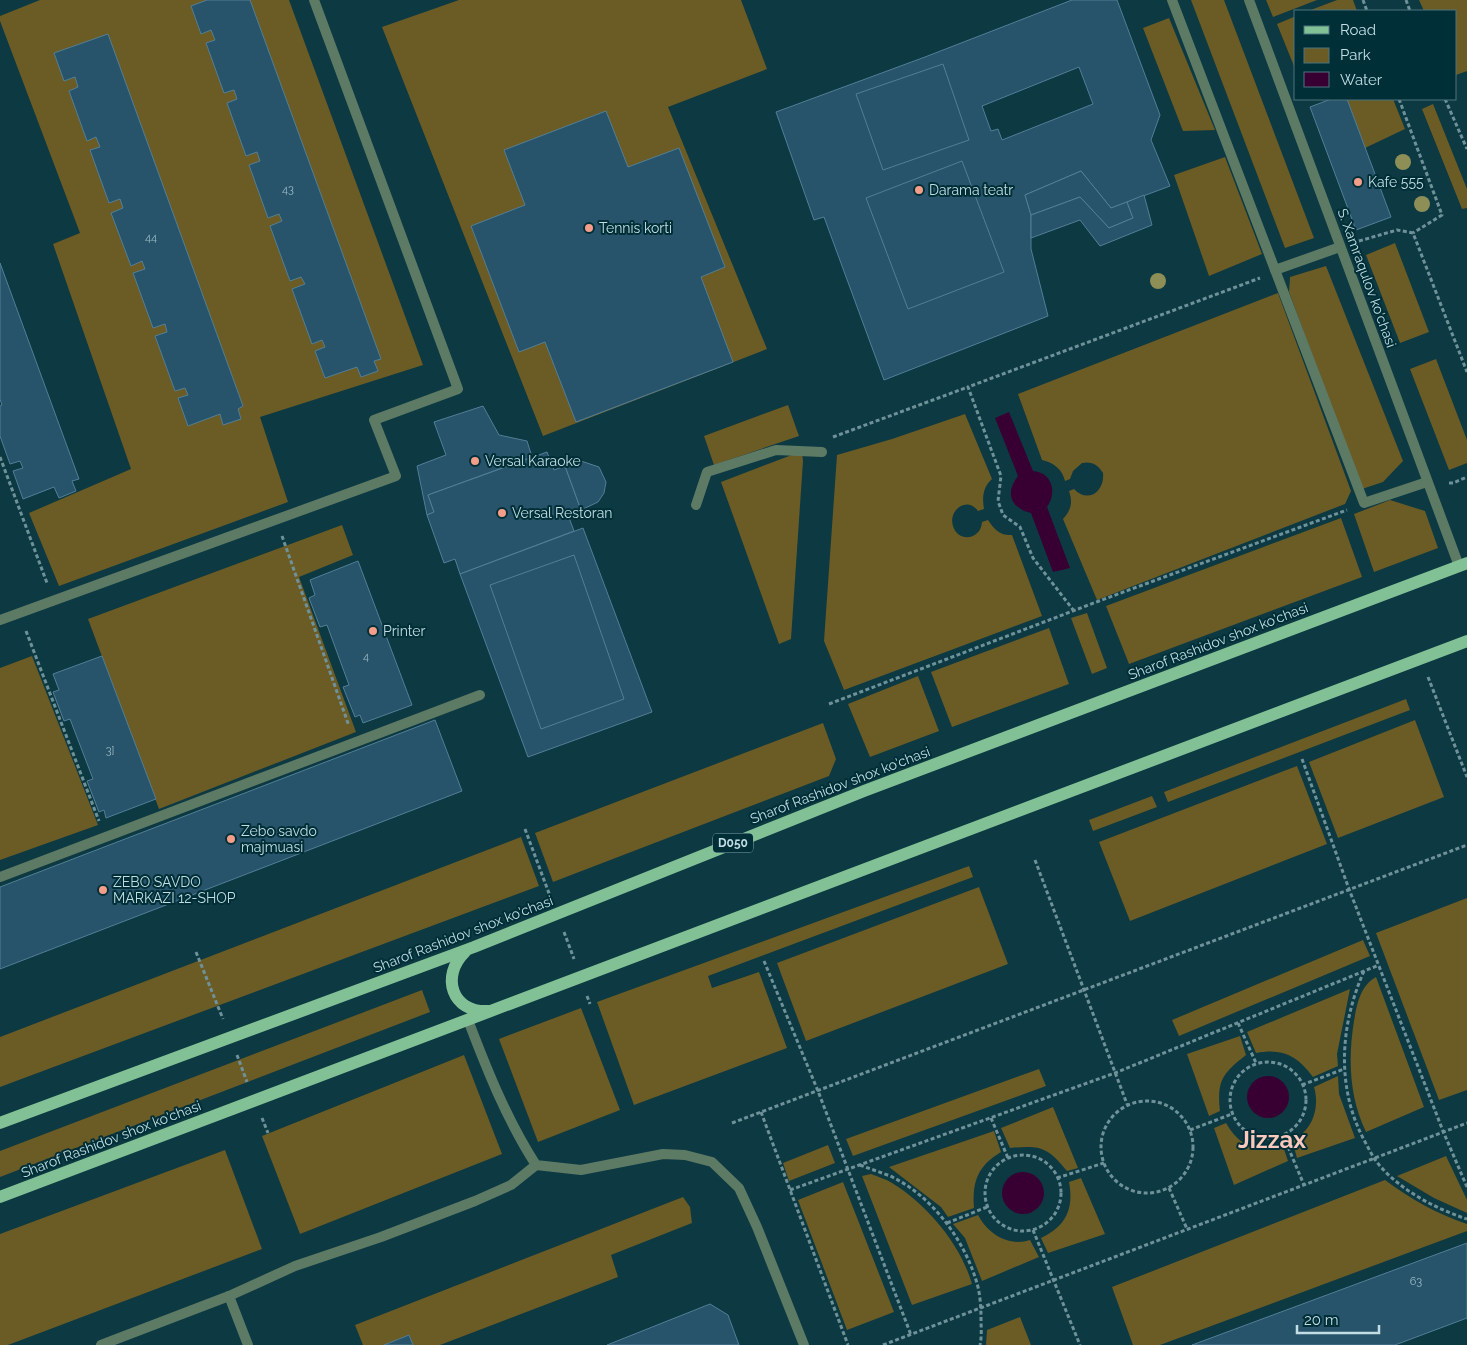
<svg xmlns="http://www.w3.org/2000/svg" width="1467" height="1345" viewBox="0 0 1467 1345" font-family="Raleway,sans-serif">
<rect width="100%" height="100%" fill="#0c3942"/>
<g fill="#6b5b25">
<path d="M40 0H289L423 365 260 417 288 502 59 586 29 513 131 469 53 244 80 233 0 21V16Z"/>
<path d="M459 0H741L767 69 668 107 767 349 543 436 382 27Z"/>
<path d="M1191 0H1224L1314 238 1285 248Z"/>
<path d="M1266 0H1317L1273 17Z"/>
<path d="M1337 0H1353L1357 11H1308Z"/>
<path d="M1419 0H1467V71L1456 75V11H1424Z"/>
<path d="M1296 16V71L1277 24Z"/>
<path d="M1169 18 1215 130 1183 131 1143 28Z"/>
<path d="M1347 99H1393L1405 129 1365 148Z"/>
<path d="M1433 104 1467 189V208L1462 209 1422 109Z"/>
<path d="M1225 157 1262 254 1209 276 1174 175Z"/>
<path d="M1395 243 1429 332 1400 343 1366 255Z"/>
<path d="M1326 266 1403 461 1383 482 1362 489 1289 292 1290 277Z"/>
<path d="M1278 293 1351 491 1345 504 1097 600 1063 519C1071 510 1073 503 1069 491L1074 489C1088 504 1105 491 1103 473 1098 465 1092 461 1082 463L1073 471 1070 479 1065 481C1062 469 1054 463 1042 460L1018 394Z"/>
<path d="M1436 359 1467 440V463L1449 470 1410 369Z"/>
<path d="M788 405 799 436 714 465 704 436Z"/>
<path d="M965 414 992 479C983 487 982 497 984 509L978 511C967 496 948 510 953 526 958 543 981 540 982 522L988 520C994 529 1000 536 1012 535L1042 616 844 690 824 641 837 455 892 439Z"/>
<path d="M797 453H802L803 461 791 639 779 644 721 482Z"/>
<path d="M1390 500 1425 511 1438 548 1374 572 1354 514Z"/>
<path d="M1341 518 1362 577 1129 664 1106 606Z"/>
<path d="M342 525 353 555 299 577 356 732 159 809 88 619Z"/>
<path d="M1087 613 1107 668 1092 674 1071 618Z"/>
<path d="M1049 628 1069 684 952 727 931 672Z"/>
<path d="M32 656 98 825 0 860V668Z"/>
<path d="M918 676 939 731 870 757 848 704Z"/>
<path d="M1406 699 1410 710 1168 802 1164 792Z"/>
<path d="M1415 720 1444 797 1338 838 1309 762Z"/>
<path d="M823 723 836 759 829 776 553 882 535 833Z"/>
<path d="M1297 766 1327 844 1130 921 1099 842Z"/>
<path d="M1152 796 1157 807 1093 831 1089 820Z"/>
<path d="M521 837 539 886 0 1087V1037Z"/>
<path d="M969 866 973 877 708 976 712 988 759 972 787 1048 634 1105 597 1002Z"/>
<path d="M979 887 1008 964 806 1041 777 963Z"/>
<path d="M1467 898V1090L1439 1100 1376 933Z"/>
<path d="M1363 940 1370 956 1179 1036 1172 1020Z"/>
<path d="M1376 977 1424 1107 1366 1132C1349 1097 1348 1058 1354 1021 1357 1004 1360 986 1376 977Z"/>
<path d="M1350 989 1337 1054 1338 1066 1313 1077C1297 1055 1282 1048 1256 1053L1247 1032Z"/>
<path d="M422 990 430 1012 0 1177V1151Z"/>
<path d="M581 1008 620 1110 538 1142 499 1039Z"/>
<path d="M1240 1036 1246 1055C1222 1074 1217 1080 1220 1111L1209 1116 1187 1054Z"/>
<path d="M464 1055 502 1154 300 1234 262 1136Z"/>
<path d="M1039 1069 1046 1086 853 1156 846 1139Z"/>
<path d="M1338 1076 1339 1094 1355 1138 1297 1158 1292 1140C1313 1131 1320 1107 1314 1087Z"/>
<path d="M1053 1107 1078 1168 1067 1171C1048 1147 1040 1145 1010 1148L1001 1128Z"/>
<path d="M1226 1123C1239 1146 1257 1154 1283 1146L1288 1161 1234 1185 1214 1128Z"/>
<path d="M994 1131 1001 1152C978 1166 972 1181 974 1208L948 1217 941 1207 889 1167Z"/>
<path d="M828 1145 835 1163 789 1181 783 1163Z"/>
<path d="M225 1150 262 1249 8 1345H0V1234Z"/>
<path d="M1446 1156 1467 1200V1213L1434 1198 1397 1176Z"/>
<path d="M871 1174C878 1177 886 1179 892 1183 927 1204 961 1245 972 1284L912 1305 862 1176Z"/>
<path d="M1081 1178 1105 1234 1048 1253 1041 1238C1066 1226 1074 1209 1069 1182Z"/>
<path d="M1385 1180C1411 1199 1437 1214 1467 1224V1231L1160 1345H1133L1112 1287Z"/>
<path d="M843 1182 894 1312 847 1330 798 1200Z"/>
<path d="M683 1197 690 1207 692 1223 611 1255 618 1277 440 1345H413L409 1335 384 1345H363L355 1325Z"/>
<path d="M978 1215C988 1234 1009 1247 1030 1240L1039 1257 982 1281 965 1238 953 1224Z"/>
<path d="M1020 1317 1031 1345H986L987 1330Z"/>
</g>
<g fill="#380032">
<path d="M1009 412 1033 471C1053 473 1057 493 1047 507L1070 568 1053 572 1031 513C1010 508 1005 492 1018 476L995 418Z"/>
<circle cx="1268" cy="1097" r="21"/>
<circle cx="1023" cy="1193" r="21"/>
</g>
<g fill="#27546a" stroke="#527f97" fill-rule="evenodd">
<path d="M207 0H250L381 359 374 361 378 371 361 377 357 367 325 378 315 351 325 347 322 340 312 344 292 289 305 284 301 277 290 281 270 226 282 221 279 214 268 218 249 165 260 161 257 152 246 156 227 103 237 99 234 90 224 93 206 43 215 40 211 30 201 34 191 6Z"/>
<path d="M1072 0H1117L1160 115 1151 140 1170 186 1111 208 1081 171 1025 195 1031 215V249L1048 316 884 380 824 217 814 220 776 112 925 57ZM1079 67 1093 104 1002 140 998 129 991 131 982 106Z"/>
<path d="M108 34 243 406 238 409 241 419 223 425 220 414 188 426 178 398 188 395 185 388 175 391 155 336 167 332 165 324 153 328 133 273 145 269 142 261 131 266 111 213 123 208 120 199 109 203 90 150 100 147 96 137 87 141 69 91 78 87 75 77 64 81 54 53Z"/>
<path d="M943 64 969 140 883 170 856 94Z"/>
<path d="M1331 99H1347L1391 217 1356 230 1310 107Z"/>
<path d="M606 111 628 167 679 148 725 267 701 277 733 362 576 422 545 342 519 352 471 226 525 205 504 150Z"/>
<path d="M962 161 1004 272 908 309 866 198Z"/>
<path d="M1081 171 1111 208 1127 202 1133 218 1109 228 1080 197 1031 215 1025 195Z"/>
<path d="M1144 195 1152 225 1100 246 1080 220 1031 238V215L1080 197 1109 228 1133 218 1127 202Z"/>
<path d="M0 263 79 479 72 481 76 491 59 498 54 487 23 499 13 471 23 468 20 461 10 464 0 436V406L2 405 0 399Z"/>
<path d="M483 406 499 435 527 441 532 457 428 495 434 512 427 515 417 466 446 455 434 422Z"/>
<path d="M547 452 554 470 565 466 581 510 568 515 574 531 460 574 455 559 444 563 427 515 434 512 428 495Z"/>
<path d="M581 461 599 467 606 482 604 493 598 502 581 510 565 466Z"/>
<path d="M583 528 652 712 528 757 460 574Z"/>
<path d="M574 555 624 699 541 729 490 585Z"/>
<path d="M358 561 412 705 363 723 360 715 355 717 343 687 349 685 327 625 320 627 309 598 315 595 310 580Z"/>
<path d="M102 656 156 799 106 818 104 810 99 812 87 781 93 779 70 719 64 721 53 692 59 690 53 674Z"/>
<path d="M435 720 462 791 0 969V887Z"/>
<path d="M1467 1243V1318L1395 1345H1192Z"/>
<path d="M710 1304 728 1315 739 1345H607Z"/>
<path d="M409 1335 413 1345H384Z"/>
</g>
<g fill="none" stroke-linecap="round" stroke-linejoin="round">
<g stroke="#6f929a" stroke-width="3" stroke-dasharray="4 2.5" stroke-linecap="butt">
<path d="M1363 0 1367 11"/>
<path d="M1406 0 1410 11"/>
<path d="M1399 99 1442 215 1413 233"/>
<path d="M1445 99 1467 149"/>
<path d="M1359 241 1397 230 1413 233 1467 372"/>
<path d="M833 437 968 387"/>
<path d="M0 457 47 583"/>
<path d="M1449 483H1453L1467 477"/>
<path d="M282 536 349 726"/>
<path d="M1074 611 1033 558 1020 527 1003 515 998 501 1001 476 968 387 1260 278"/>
<path d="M26 631 99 821"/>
<path d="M1428 677 1467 777"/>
<path d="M829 704 1099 601 1347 510"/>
<path d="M1302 759 1349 889 1443 1131 1467 1187"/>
<path d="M525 829 550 896"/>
<path d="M1035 860 1127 1104"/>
<path d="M564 932 574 959"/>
<path d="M196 952 223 1019"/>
<path d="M764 961 818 1091 911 1335"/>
<path d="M1364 971C1340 1025 1336 1087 1364 1140 1369 1149 1373 1158 1380 1166 1402 1191 1436 1209 1467 1219"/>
<path d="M587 996 590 1004"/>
<path d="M1238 1023 1256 1063"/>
<path d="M237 1055 247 1082"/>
<circle cx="1268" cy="1100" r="38"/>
<path d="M1302 1085 1344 1069"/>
<circle cx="1147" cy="1147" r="46"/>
<path d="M761 1112 848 1345"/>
<path d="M262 1118 268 1133"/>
<path d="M991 1118 1008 1158"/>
<path d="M732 1123 1467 845"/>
<path d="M1190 1130 1232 1114"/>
<path d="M1283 1135 1304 1185"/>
<circle cx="1023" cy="1193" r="38"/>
<path d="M860 1165C870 1169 880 1172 890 1176 931 1195 963 1238 976 1280 980 1292 981 1306 981 1318 981 1327 982 1336 980 1345"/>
<path d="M1057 1178 1104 1163"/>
<path d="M1169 1188 1187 1229"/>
<path d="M790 1190 1115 1073 1379 965"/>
<path d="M947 1223 987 1207"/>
<path d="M1033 1230 1080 1345"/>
<path d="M883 1345 1467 1123"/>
</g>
<g stroke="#5d7a65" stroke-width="10">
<path d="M1172 0 1364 503 1427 482"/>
<path d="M1275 270 1340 247"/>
<path d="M696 505 707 472 776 450 822 452"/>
<path d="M0 877 480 695"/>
<path d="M468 1020C487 1070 507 1120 536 1165L581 1170 663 1154 685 1155 712 1162 739 1188 757 1227 804 1345"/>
<path d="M229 1296 248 1345"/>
<path d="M101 1345 229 1296 295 1266 381 1237 475 1201 511 1185 536 1165"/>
</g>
<g stroke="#5d7a65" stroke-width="10">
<path d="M1249 0 1459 566"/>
<path d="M0 620 396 476 374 420 458 389 314 0"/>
</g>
<g stroke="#82c195" stroke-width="12">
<path d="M465 952C440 976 452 1013 488 1011"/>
<path d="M0 1123 474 947 864 791 1467 563"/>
<path d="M0 1197 1467 641"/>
</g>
</g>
<g fill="#8d8f56">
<circle cx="1403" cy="162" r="8"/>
<circle cx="1422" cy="204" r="8"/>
<circle cx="1158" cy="281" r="8"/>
</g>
<g fill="#f49e8a" stroke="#002f38" stroke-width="2">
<circle cx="1358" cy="182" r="5"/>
<circle cx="919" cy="190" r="5"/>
<circle cx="589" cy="228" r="5"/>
<circle cx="475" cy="461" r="5"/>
<circle cx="502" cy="513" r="5"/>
<circle cx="373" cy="631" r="5"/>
<circle cx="231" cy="839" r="5"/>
<circle cx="103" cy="890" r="5"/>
</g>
<g text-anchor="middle" stroke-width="4" stroke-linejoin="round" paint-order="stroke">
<g font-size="11" fill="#9bbbc6">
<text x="288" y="193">43</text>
<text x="151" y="241">44</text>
<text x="366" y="660">4</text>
<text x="110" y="754">3]</text>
<text x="1416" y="1285">63</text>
</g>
<rect fill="#002f38" stroke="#88a9b0" stroke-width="1" x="713" y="833.5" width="40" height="19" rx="4"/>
<g font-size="12" font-weight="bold" fill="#c2dde4">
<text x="733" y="847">D050</text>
</g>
<g font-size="14" fill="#c2dde4" stroke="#002f38" text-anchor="start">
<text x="1368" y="187">Kafe 555</text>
<text x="929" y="195">Darama teatr</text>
<text x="599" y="233">Tennis korti</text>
<text x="485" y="466">Versal Karaoke</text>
<text x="512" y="518">Versal Restoran</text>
<text x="383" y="636">Printer</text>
<text x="241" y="836">Zebo savdo<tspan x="241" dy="16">majmuasi</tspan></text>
<text x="113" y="887">ZEBO SAVDO<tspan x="113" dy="16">MARKAZI 12-SHOP</tspan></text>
</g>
<g font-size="14" fill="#c2dde4" stroke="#002f38">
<text transform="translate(1367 278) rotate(70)" y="5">S. Xamraqulov ko'chasi</text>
<text transform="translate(1218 641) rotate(-21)" y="5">Sharof Rashidov shox ko'chasi</text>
<text transform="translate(840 785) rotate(-21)" y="5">Sharof Rashidov shox ko'chasi</text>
<text transform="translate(463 934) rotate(-21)" y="5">Sharof Rashidov shox ko'chasi</text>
<text transform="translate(111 1139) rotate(-21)" y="5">Sharof Rashidov shox ko'chasi</text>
</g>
<g font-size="24" font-weight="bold" fill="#fac8bc" stroke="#002f38">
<text x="1272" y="1148">Jizzax</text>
</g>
</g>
<rect x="1294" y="10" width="162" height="90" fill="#002f38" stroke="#4e757d"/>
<rect x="1304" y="26" width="25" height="8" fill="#82c195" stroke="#4e757d"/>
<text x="1340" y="35" font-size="15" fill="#c2dde4">Road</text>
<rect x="1304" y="48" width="25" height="15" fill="#6b5b25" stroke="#4e757d"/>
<text x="1340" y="60" font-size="15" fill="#c2dde4">Park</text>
<rect x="1304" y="72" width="25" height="15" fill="#380032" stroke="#4e757d"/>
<text x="1340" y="85" font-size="15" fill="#c2dde4">Water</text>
<path d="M1297 1325v8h82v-8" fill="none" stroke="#c2dde4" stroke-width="2.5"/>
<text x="1304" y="1325" font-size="15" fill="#c2dde4" stroke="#002f38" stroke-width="4" paint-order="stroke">20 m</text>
</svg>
